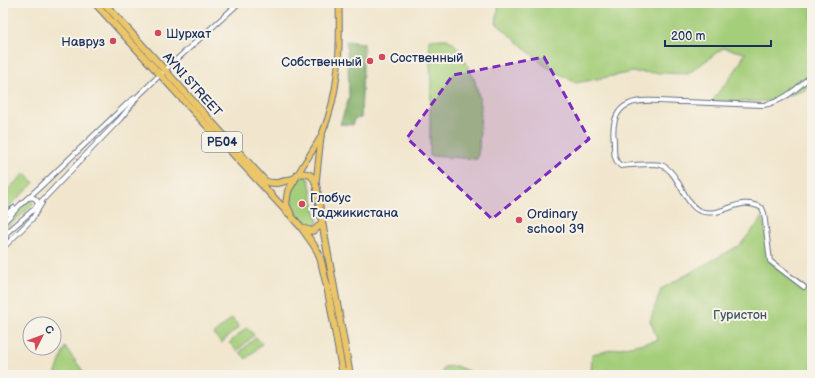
<svg xmlns="http://www.w3.org/2000/svg" width="815" height="378" viewBox="0 0 815 378" font-family="'Balsamiq Sans',sans-serif">
<rect width="100%" height="100%" fill="#f7f3e8"/>
<filter id="ink" filterUnits="userSpaceOnUse"><feTurbulence type="fractalNoise" baseFrequency=".025" numOctaves="2"/><feDisplacementMap in="SourceGraphic" scale="8" xChannelSelector="R" yChannelSelector="G"/><feConvolveMatrix kernelMatrix="1 2 1 2 8 2 1 2 1" color-interpolation-filters="sRGB"/></filter>
<filter id="wash" filterUnits="userSpaceOnUse"><feTurbulence type="fractalNoise" baseFrequency=".012" numOctaves="4" result="noise"/><feDisplacementMap in="SourceGraphic" scale="16" xChannelSelector="R" yChannelSelector="G"/><feGaussianBlur stdDeviation="0.9" result="paint"/><feColorMatrix in="noise" values="0 0 0 0 0 0 0 0 0 0 0 0 0 0 0 0 0 1.4 0 .05"/><feComposite in="paint" operator="in"/></filter>
<g filter="url(#wash)">
<rect width="100%" height="100%" fill="#f1e6cd"/>
<g fill="#a5ce7a" stroke="#607e6c">
<path d="M499 3H812V87L797 93 769 101 712 102 719 91 728 81 739 65 745 53 723 48 688 74 633 72 576 83 545 66 496 23Z"/>
<path d="M442 39H447L453 43 461 52 475 81 481 105 479 148 477 159 430 156V119L431 84 429 40Z"/>
<path d="M25 173 34 183 3 212V194Z"/>
<path d="M303 176 307 177 309 180 318 223 314 226 306 229 288 206V195L299 177Z"/>
<path d="M27 200H30L32 201 33 205 3 231V227Z"/>
<path d="M763 217 771 262 812 294V375H591L592 354 658 340 650 321 661 289 740 245Z"/>
<path d="M232 318 239 327 221 343 214 334Z"/>
<path d="M247 327 254 335 237 351 229 343Z"/>
<path d="M256 337 262 344 246 359 240 352Z"/>
<path d="M65 347 86 375H55Z"/>
<path d="M456 366 478 375H441L444 367Z"/>
</g>
<path fill="#84b16a" stroke="#507064" d="M346 41 364 43 361 118 354 119 353 125 340 124 349 98 348 63Z"/>
</g>
<g filter="url(#ink)">
<g fill="none" stroke-linecap="round" stroke-linejoin="round">
<defs>
<g id="minor">
<path d="M29 198C34 196 39 200 37 206"/>
<path d="M3 216 14 208"/>
<path d="M3 223 21 204 40 187 129 102 135 98"/>
<path d="M3 236 33 210 120 119 133 103 137 97 165 70 239 3"/>
<path d="M3 244 7 233"/>
<path d="M3 248 32 219 42 203"/>
<path d="M804 287 770 261 764 213 762 208C737 194 724 219 700 211 684 205 679 171 661 165 653 163 631 165 621 166 613 161 614 149 614 141 612 127 614 110 629 104 641 98 669 102 684 102 710 103 737 104 763 105 781 103 800 87 812 74"/>
</g>
<g id="major">
<path d="M298 174C305 161 316 147 322 134 340 92 340 48 339 3"/>
<path d="M316 183 321 137"/>
</g>
<g id="highway">
<path d="M95 3 186 103 288 213"/>
<path d="M104 3 265 181C275 186 285 181 295 178"/>
<path d="M322 222 350 375"/>
<path d="M301 227C312 233 315 232 322 222 321 214 319 205 318 196 316 183 316 171 298 174L288 191 286 204 292 217 301 227 313 244 318 252 321 261 328 291 343 375"/>
</g>
</defs>
<use href="#minor" stroke="#666f85" stroke-width="6"/>
<use href="#major" stroke="#666f85" stroke-width="7"/>
<use href="#highway" stroke="#666f85" stroke-width="8"/>
<use href="#minor" stroke="#fff" stroke-width="4"/>
<use href="#major" stroke="#ebc669" stroke-width="5"/>
<use href="#highway" stroke="#ebc669" stroke-width="6"/>
</g>
</g>
<path fill="#7b2cbf" fill-opacity="0.2" stroke="#7b2cbf" stroke-width="3" stroke-dasharray="8 5" stroke-linejoin="round" d="M544 57 589 139 492 219 407 138 453 75Z"/>
<g fill="#d1495b" stroke="#f7f3e8" stroke-width="1.5">
<circle cx="158" cy="33" r="4"/>
<circle cx="113" cy="41" r="4"/>
<circle cx="382" cy="57" r="4"/>
<circle cx="370" cy="61" r="4"/>
<circle cx="302" cy="204" r="4"/>
<circle cx="519" cy="220" r="4"/>
</g>
<g text-anchor="middle" stroke-width="4" stroke-linejoin="round" paint-order="stroke">
<rect fill="#f7f3e8" stroke="#5d6a87" stroke-width="1" x="202" y="132" width="40" height="20" rx="3"/>
<g font-size="12" font-weight="bold" fill="#1b2f5e">
<text x="222" y="146">РБ04</text>
</g>
<g font-size="13" fill="#1b2f5e" stroke="#f7f3e8" text-anchor="start">
<text x="166" y="38">Шурхат</text>
<text x="105" y="46" text-anchor="end">Навруз</text>
<text x="390" y="62">Соственный</text>
<text x="362" y="66" text-anchor="end">Собственный</text>
<text x="310" y="202">Глобус<tspan x="310" dy="15">Таджикистана</tspan></text>
<text x="527" y="218">Ordinary<tspan x="527" dy="15">school 39</tspan></text>
</g>
<g font-size="13" fill="#1b2f5e" stroke="#f7f3e8">
<text transform="translate(193 84) rotate(48)" y="5">AYNI STREET</text>
</g>
<g font-size="13" fill="#3e5765" stroke="#f7f3e8">
<text x="740" y="319">Гуристон</text>
</g>
</g>
<rect width="815" height="378" fill="none" stroke="#f7f3e8" stroke-width="16"/>
<g transform="translate(42 336) rotate(48)"><circle r="19" fill="#f7f3e8" stroke="#9fa5b1"/>
<path d="M0-3L7 15L0 10L-7 15Z" fill="#d1495b"/>
<text y="-6" font-size="11" font-weight="bold" text-anchor="middle" fill="#1b2f5e">С</text>
</g>
<path d="M665 40v6h106v-6" fill="none" stroke="#1b2f5e" stroke-width="2"/>
<text x="671" y="40" font-size="12" fill="#1b2f5e" stroke="#f7f3e8" stroke-width="3" paint-order="stroke">200 m</text>
</svg>
